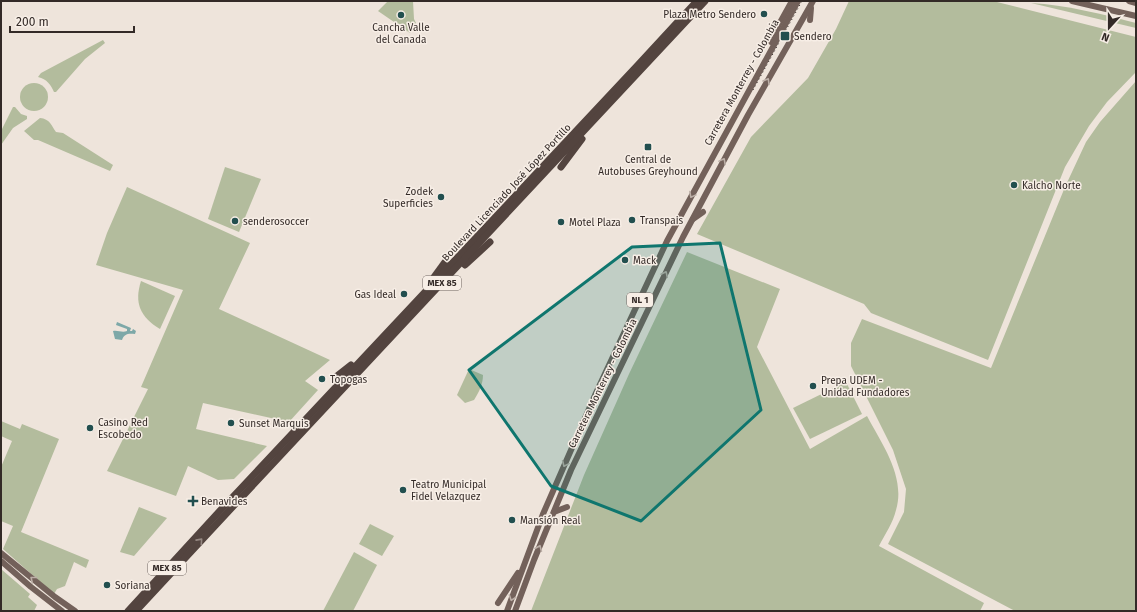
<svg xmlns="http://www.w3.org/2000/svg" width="1137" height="612" viewBox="0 0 1137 612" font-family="'Fira Sans',sans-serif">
<rect width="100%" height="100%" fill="#eee4db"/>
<g fill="#b3bc9d">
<path d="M388 1H413L414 19 416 23 410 33 378 11Z"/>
<path d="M849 1H993L1136 37V72L1107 102 1089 126 1065 167 988 360 871 313 864 304 697 234 751 137 808 78 836 29Z"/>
<path d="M1031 3C1066 5 1102 14 1136 23V28Z"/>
<path d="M103 40 105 43 85 59 56 92H54C51 85 47 79 38 77L41 73Z"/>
<path d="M1136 81V611H1015L888 544 904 512 906 489 893 450 851 366V343L862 319 991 368 1065 187 1086 142 1100 122Z"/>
<circle cx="34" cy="97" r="14"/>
<path d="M13 107H15L21 114 27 116V119L13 128 1 145V131Z"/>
<path d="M40 118C50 119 51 125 56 132L63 133 113 165 110 171 38 140H34L24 131Z"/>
<path d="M225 167 261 179 239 232 208 219Z"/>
<path d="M127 187 250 243 219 309 330 360 305 381 318 390 289 422 203 403 196 429 267 446 234 479 218 480 188 466 176 496 107 471 148 389 141 387 183 290 96 265 107 233Z"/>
<path d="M687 252 780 289 757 347 810 449 867 416C882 444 906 477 896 510 893 523 885 534 879 546L984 603 980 611H531L584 475 629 374Z"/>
<path d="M141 281 175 296 160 329C140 317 134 303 141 281Z"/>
<path d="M469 369 483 375C483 384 479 392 474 400L465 403 457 395Z"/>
<path d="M846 382 862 414 810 439 793 408Z"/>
<path d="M1 421 20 429 22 424 59 439 21 532 89 560 86 568 74 562 65 586 57 589 54 594 3 549 13 526 1 521V467L12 441 1 436Z"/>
<path d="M139 507 167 518 134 556 120 552Z"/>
<path d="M370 524 394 536 382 556 359 544Z"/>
<path d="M354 552 377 565 353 611H323Z"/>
<path d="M1 569 30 594 28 597 37 605 34 611H1Z"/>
</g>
<path fill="#7da8a8" d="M117 322 131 328 130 331H132L133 329 136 331 135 334C128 333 124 334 122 340L115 339 113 331C118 330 122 333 127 331V329L116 325Z"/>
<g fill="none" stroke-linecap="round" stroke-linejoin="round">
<g stroke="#73615a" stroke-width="6">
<path d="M1072 1 1136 16"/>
<path d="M1129 1 1136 3"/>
<path d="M810 20 811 8"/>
<path d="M771 42 777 28 792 1"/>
<path d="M693 219 703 212"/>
<path d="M554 512 567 507"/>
<path d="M1 553 55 597 75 611"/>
<path d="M1 561 31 587 62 611"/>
<path d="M498 603 518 573"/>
<path d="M507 611 543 514 596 393 667 241 798 1"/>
<path d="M515 611 534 560 571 470 683 237 748 115 813 1"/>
</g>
<g stroke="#53443f" stroke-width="7">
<path d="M561 167 582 139"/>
<path d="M465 265 490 242"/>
<path d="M429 284 445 262"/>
<path d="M337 376 351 365"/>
<path d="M128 611 216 515 638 65 697 1"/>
<path d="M136 611 211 530 705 1"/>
</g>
<path stroke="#332a27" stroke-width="1" stroke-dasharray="1 3" stroke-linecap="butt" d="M753 90 802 1"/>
</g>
<defs><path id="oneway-chevron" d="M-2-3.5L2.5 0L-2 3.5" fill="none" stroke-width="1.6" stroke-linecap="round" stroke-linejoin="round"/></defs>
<g stroke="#bcafa7">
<use href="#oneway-chevron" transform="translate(767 81) rotate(-60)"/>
<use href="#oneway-chevron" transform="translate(723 161) rotate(-62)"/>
<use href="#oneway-chevron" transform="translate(692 195) rotate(118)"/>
<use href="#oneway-chevron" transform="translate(665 274) rotate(-64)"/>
<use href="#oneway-chevron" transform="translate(565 464) rotate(114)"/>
<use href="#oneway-chevron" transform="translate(539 548) rotate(-67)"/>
<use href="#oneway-chevron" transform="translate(33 579) rotate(-141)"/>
<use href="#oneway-chevron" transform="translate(512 598) rotate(109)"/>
</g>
<use stroke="#958882" href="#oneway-chevron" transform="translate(200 541) rotate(-48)"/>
<path fill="#0f766e" fill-opacity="0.2" stroke="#0f766e" stroke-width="3" stroke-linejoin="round" d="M720 243 761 410 641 521 551 486 469 370 632 247Z"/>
<g fill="#224f4f" stroke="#f7eee6" stroke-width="1.5">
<circle cx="764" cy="14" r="4"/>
<circle cx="401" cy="15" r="4"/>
<rect x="780" y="31" width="10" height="10" rx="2"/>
<rect x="644" y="143" width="8" height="8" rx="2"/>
<circle cx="1014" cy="185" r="4"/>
<circle cx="441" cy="197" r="4"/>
<circle cx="632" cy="220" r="4"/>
<circle cx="235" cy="221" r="4"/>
<circle cx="561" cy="222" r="4"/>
<circle cx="625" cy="260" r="4"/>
<circle cx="404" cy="294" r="4"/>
<circle cx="322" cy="379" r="4"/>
<circle cx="813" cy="386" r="4"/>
<circle cx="231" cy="423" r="4"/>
<circle cx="90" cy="428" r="4"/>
<circle cx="403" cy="490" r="4"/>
<path d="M191 495h4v4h4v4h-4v4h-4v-4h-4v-4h4z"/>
<circle cx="512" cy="520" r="4"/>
<circle cx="107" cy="585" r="4"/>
</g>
<g text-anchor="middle" stroke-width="3" stroke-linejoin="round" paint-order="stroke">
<g fill="#f7eee6" stroke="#6e6560" stroke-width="1">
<rect x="423" y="276" width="38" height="14" rx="3"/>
<rect x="627" y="293" width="26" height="14" rx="3"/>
<rect x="148" y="561" width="38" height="14" rx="3"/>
</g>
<g font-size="9" font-weight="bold" fill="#332a27">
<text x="442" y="286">MEX 85</text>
<text x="640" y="303">NL 1</text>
<text x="167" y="571">MEX 85</text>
</g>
<g font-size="10" fill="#332a27" stroke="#f7eee6" text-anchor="start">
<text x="756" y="18" text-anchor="end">Plaza Metro Sendero</text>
<text x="401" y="31" text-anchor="middle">Cancha Valle<tspan x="401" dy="12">del Canada</tspan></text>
<text x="794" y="40">Sendero</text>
<text x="648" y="163" text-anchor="middle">Central de<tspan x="648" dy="12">Autobuses Greyhound</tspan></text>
<text x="1022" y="189">Kalcho Norte</text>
<text x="433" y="195" text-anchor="end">Zodek<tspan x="433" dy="12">Superficies</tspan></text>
<text x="640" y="224">Transpais</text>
<text x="243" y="225">senderosoccer</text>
<text x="569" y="226">Motel Plaza</text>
<text x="633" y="264">Mack</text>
<text x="396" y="298" text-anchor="end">Gas Ideal</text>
<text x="330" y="383">Topogas</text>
<text x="821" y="384">Prepa UDEM -<tspan x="821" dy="12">Unidad Fundadores</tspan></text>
<text x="98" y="426">Casino Red<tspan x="98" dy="12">Escobedo</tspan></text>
<text x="239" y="427">Sunset Marquis</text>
<text x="411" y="488">Teatro Municipal<tspan x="411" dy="12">Fidel Velazquez</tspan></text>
<text x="201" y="505">Benavides</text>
<text x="520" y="524">Mansión Real</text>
<text x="115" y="589">Soriana</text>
</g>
<g font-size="10" fill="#332a27" stroke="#f7eee6">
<text transform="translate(741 82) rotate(-61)" y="4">Carretera Monterrey - Colombia</text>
<text transform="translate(506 192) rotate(-47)" y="4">Boulevard Licenciado José López Portillo</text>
<text transform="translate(602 383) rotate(-64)" y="4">Carretera Monterrey - Colombia</text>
</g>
</g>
<rect width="1137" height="612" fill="none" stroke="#332a27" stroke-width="4"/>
<g transform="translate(1109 28) rotate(201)" stroke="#f7eee6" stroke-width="3" paint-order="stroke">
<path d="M0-3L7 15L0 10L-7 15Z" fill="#332a27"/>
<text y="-6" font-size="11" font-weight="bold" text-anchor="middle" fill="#332a27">N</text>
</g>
<path d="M10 26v6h124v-6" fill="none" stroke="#332a27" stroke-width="2"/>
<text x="16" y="26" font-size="12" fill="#332a27" stroke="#f7eee6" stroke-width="3" paint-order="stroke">200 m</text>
</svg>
